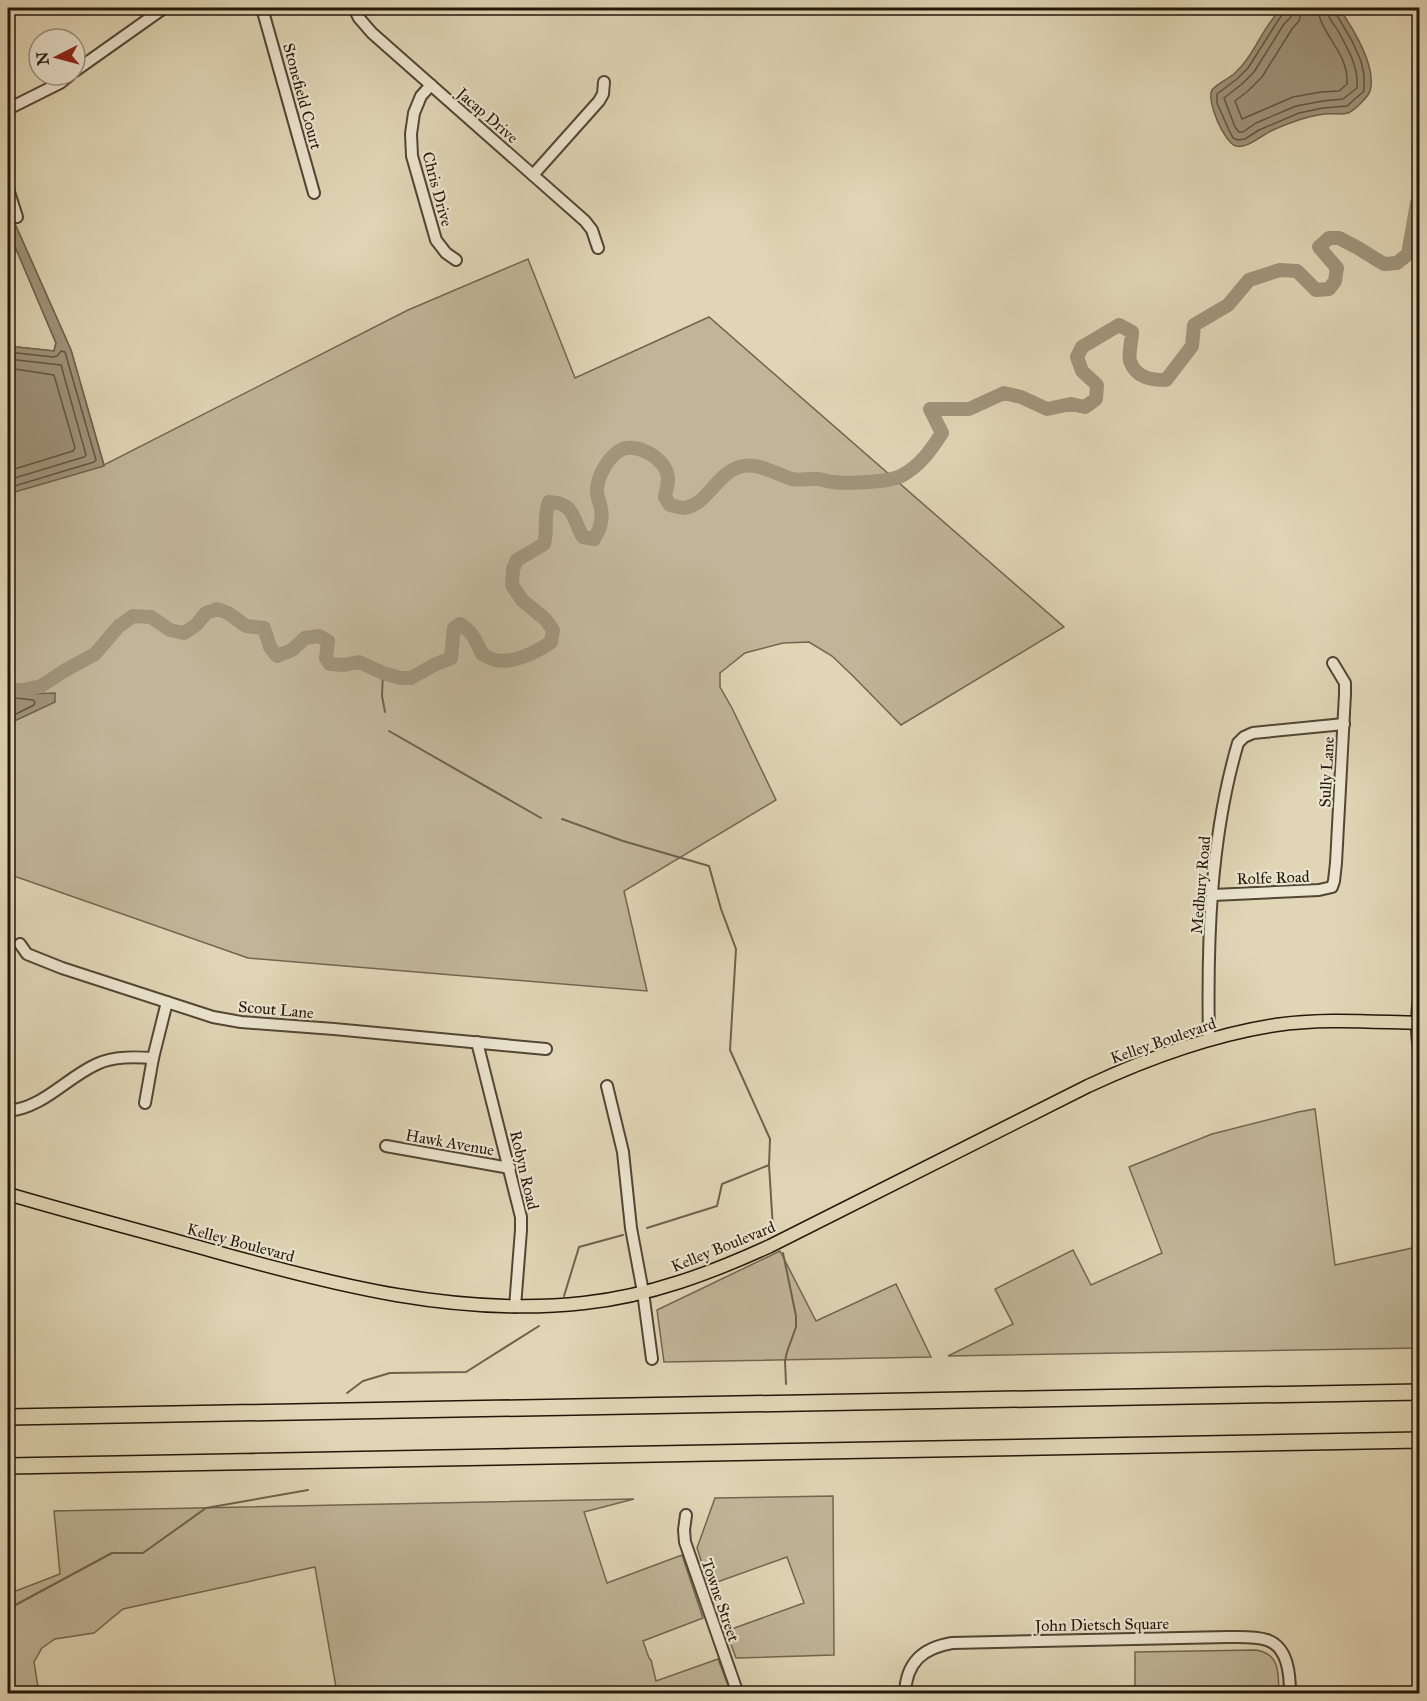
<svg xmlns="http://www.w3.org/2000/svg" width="1427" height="1701" viewBox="0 0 1427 1701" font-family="'IM FELL Great Primer',serif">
<rect width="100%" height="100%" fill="#e0d5b5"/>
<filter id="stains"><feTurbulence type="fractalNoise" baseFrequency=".00333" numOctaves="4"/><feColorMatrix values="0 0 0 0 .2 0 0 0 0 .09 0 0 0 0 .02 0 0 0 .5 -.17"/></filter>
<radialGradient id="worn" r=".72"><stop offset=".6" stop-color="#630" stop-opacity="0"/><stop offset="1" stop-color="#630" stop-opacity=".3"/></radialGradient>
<g fill="#c0b598" stroke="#726650" stroke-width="1.5">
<path d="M8 208 71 350 104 465 408 310 528 259 575 378 709 317 1064 627 901 725 853 676 832 656 809 642 783 643 745 653 720 673V687L732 708 776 800 624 891 647 991 248 958 8 874V346L54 351 56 343 8 230Z"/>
<path d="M1315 1109 1335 1265 1417 1247 1420 1258 1419 1348 948 1356 1013 1324 995 1289 1073 1250 1091 1285 1162 1253 1129 1167 1212 1134 1298 1112Z"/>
<path d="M780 1251 816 1321 896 1284 931 1357 664 1362 657 1310Z"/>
<path d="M833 1496 834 1655 736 1658 726 1631 804 1603 787 1557 709 1585 697 1548 715 1498Z"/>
<path d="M634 1499 584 1512 607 1583 682 1555 703 1618 643 1641 649 1658 651 1660 656 1681 718 1659 731 1693H337L315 1567 123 1609 94 1633 55 1639 42 1648 34 1662 39 1693H8V1594L60 1574 54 1511Z"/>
<path d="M1256 1650C1281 1654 1278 1674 1279 1693H1135V1652Z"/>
</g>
<g fill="#a0947b" stroke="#6e624d" stroke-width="1.5">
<path d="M1282 8H1339C1352 27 1377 67 1370 91 1368 97 1354 111 1348 113 1341 115 1332 113 1325 114 1306 116 1289 123 1273 130 1262 135 1247 149 1236 146 1224 143 1206 100 1212 90 1216 84 1228 79 1234 74 1255 55 1262 27 1282 8Z"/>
<path d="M8 208 71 350 104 466 8 494V346L54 351 56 343 8 230Z"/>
<path d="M8 691 25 694 55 693V702L8 724Z"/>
</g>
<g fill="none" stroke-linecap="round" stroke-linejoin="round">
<g stroke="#625642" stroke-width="1.5">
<path d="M1285 8 1284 13 1279 19 1248 68 1237 79 1217 94V103L1229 130 1233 138 1238 140 1245 139 1259 130 1299 113 1323 108 1347 106 1364 91V75L1361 61 1352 41 1335 12 1334 8"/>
<path d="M1293 8 1291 17 1284 24 1254 72 1242 84 1224 98 1235 127 1239 132H1243L1256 123 1296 106 1323 101 1343 99 1357 88C1359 67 1347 47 1337 29 1332 22 1327 16 1327 8"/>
<path d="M1302 8 1299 21 1292 29 1262 77 1248 91 1235 101 1242 119 1293 97 1321 92 1339 91 1347 84C1349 52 1319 33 1318 8"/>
<path d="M8 352 53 357 57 356 61 351 65 352 96 460 94 462 8 488"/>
<path d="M8 359 61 365 86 455 84 457 8 480"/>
<path d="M8 368 54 375 75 448 73 451 8 471"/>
<path d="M8 697 33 700 35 702 34 705 8 718"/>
</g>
<g stroke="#6e624d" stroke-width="2">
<path d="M383 673 382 696 385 712"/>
<path d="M389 731 541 818"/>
<path d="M562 819 623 841 709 866 721 909 736 949 730 1050 770 1139 769 1165 722 1184 717 1206 647 1228"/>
<path d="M769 1165 773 1229"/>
<path d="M783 1253 796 1316V1327L787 1352 785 1361 786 1384"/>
<path d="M564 1296 579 1247 623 1235"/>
<path d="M347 1393 363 1381 390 1373 466 1372 539 1326"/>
<path d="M8 1609 112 1553H143L206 1508 308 1490"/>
</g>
<path stroke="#a0947b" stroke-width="14" d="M8 691 23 690 41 686 64 671 95 654 119 626 133 616 151 617 170 630 184 633 196 625 206 613 217 609 228 613 246 626 264 628 270 647 277 656 292 650 305 638 319 636 328 641 326 658 330 664 344 665 359 662 383 673 400 678H411L434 665 451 658 454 628 460 624C472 631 476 641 482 654 486 656 491 659 495 660 513 664 537 652 551 642L553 630 546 620 522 600 512 585 513 569 517 560 544 544C548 528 543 518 549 502 575 503 572 518 583 537L594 539C600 530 603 520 601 509 600 503 597 497 597 491 597 477 607 459 619 451 635 440 668 459 668 479 668 484 666 491 665 497L670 505C674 506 680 508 684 508 708 505 717 471 743 466 759 463 776 474 792 479 800 481 810 478 819 479 824 480 828 482 833 482 847 484 890 482 901 476 920 466 931 450 942 433L930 409H969L1004 393 1021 397 1047 409 1071 404 1085 407 1096 399 1097 385 1082 371 1077 357 1082 347 1119 325 1132 332C1132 340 1128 354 1130 361 1136 378 1151 380 1166 380L1192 346 1194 325 1228 305 1249 280 1280 270 1297 271 1316 290 1329 289 1335 281 1337 268 1319 247 1329 238H1339L1358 248 1384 264 1397 263 1408 254 1417 203H1420"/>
<defs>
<g id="minor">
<path d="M262 8 314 193"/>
<path d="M354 8 359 18 372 33 585 221 592 230 598 248"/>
<path d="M75 71 164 8"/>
<path d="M431 85 421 96 414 113 411 134 412 156 436 240 446 253 456 260"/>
<path d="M8 109 60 83 70 75"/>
<path d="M533 175 599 101 603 94 604 82"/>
<path d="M8 189 17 217"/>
<path d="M1213 895 1319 890 1332 887 1334 881 1336 863 1345 694V683L1333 663"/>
<path d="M20 944 27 954 62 968 213 1017 241 1022 334 1029 546 1049"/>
<path d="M1420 990C1417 1011 1415 1032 1420 1053"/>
<path d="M1209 1040C1207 941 1210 838 1238 743L1244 737 1253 733 1344 724"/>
<path d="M477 1042 521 1217V1230L515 1307"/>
<path d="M607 1086 623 1152 631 1228 643 1292 652 1359"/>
<path d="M145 1103 153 1058 167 1002"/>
<path d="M8 1111C43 1108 66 1078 97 1064 114 1056 135 1057 153 1058"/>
<path d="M386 1146 510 1168"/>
<path d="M686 1515 684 1530 685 1542 738 1694"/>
<path d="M905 1694C906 1662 923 1648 952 1643L1228 1637C1241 1637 1255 1636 1267 1640 1288 1647 1290 1674 1290 1694"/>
</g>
<path id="major" d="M8 1194C76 1214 145 1232 213 1251 334 1285 458 1317 584 1303 650 1296 711 1273 770 1246L1088 1086C1148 1058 1211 1035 1276 1025 1323 1018 1372 1022 1420 1023"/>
<g id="highway">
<path d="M8 1417 1420 1392"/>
<path d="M8 1466 1420 1440"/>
</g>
</defs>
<use href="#minor" stroke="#524634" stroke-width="14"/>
<use href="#major" stroke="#231709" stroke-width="15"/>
<use href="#highway" stroke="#231709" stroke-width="18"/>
<use href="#minor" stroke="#ebe4cf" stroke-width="10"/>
<use href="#major" stroke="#e0d5b5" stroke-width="12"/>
<use href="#highway" stroke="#e0d5b5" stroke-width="15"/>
</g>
<g text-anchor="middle" stroke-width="4.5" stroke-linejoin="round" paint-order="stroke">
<g font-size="16" fill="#231709" stroke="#ebe4cf">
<text transform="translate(303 96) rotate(75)" y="6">Stonefield Court</text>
<text transform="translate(488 115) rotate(41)" y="6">Jacap Drive</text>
<text transform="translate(438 189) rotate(75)" y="6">Chris Drive</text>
<text transform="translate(1326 772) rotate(-87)" y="6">Sully Lane</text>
<text transform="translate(1273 877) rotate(-2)" y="6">Rolfe Road</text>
<text transform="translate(1200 885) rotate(-85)" y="6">Medbury Road</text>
<text transform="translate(276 1009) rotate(5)" y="6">Scout Lane</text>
<text transform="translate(1163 1040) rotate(-19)" y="6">Kelley Boulevard</text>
<text transform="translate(450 1142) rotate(10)" y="6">Hawk Avenue</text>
<text transform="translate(525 1170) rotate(77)" y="6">Robyn Road</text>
<text transform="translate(241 1242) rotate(15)" y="6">Kelley Boulevard</text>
<text transform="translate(723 1246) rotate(-22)" y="6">Kelley Boulevard</text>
<text transform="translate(721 1600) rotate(71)" y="6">Towne Street</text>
<text transform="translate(1102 1624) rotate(-1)" y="6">John Dietsch Square</text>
</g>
</g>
<rect width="1427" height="1701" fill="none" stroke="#e0d5b5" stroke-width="30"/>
<rect x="9" y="9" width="1409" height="1683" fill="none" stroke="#231709" stroke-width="3"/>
<rect x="15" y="15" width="1397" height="1671" fill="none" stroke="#231709" stroke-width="1.5"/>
<g transform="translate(57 57) rotate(264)"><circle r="28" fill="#ebe4cf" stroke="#9b9280" stroke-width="1.5"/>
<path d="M0-4.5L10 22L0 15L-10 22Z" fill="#8f2418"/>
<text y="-9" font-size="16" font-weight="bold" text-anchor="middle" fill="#231709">N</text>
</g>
<rect width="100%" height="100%" filter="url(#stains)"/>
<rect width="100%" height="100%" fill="url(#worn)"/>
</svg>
